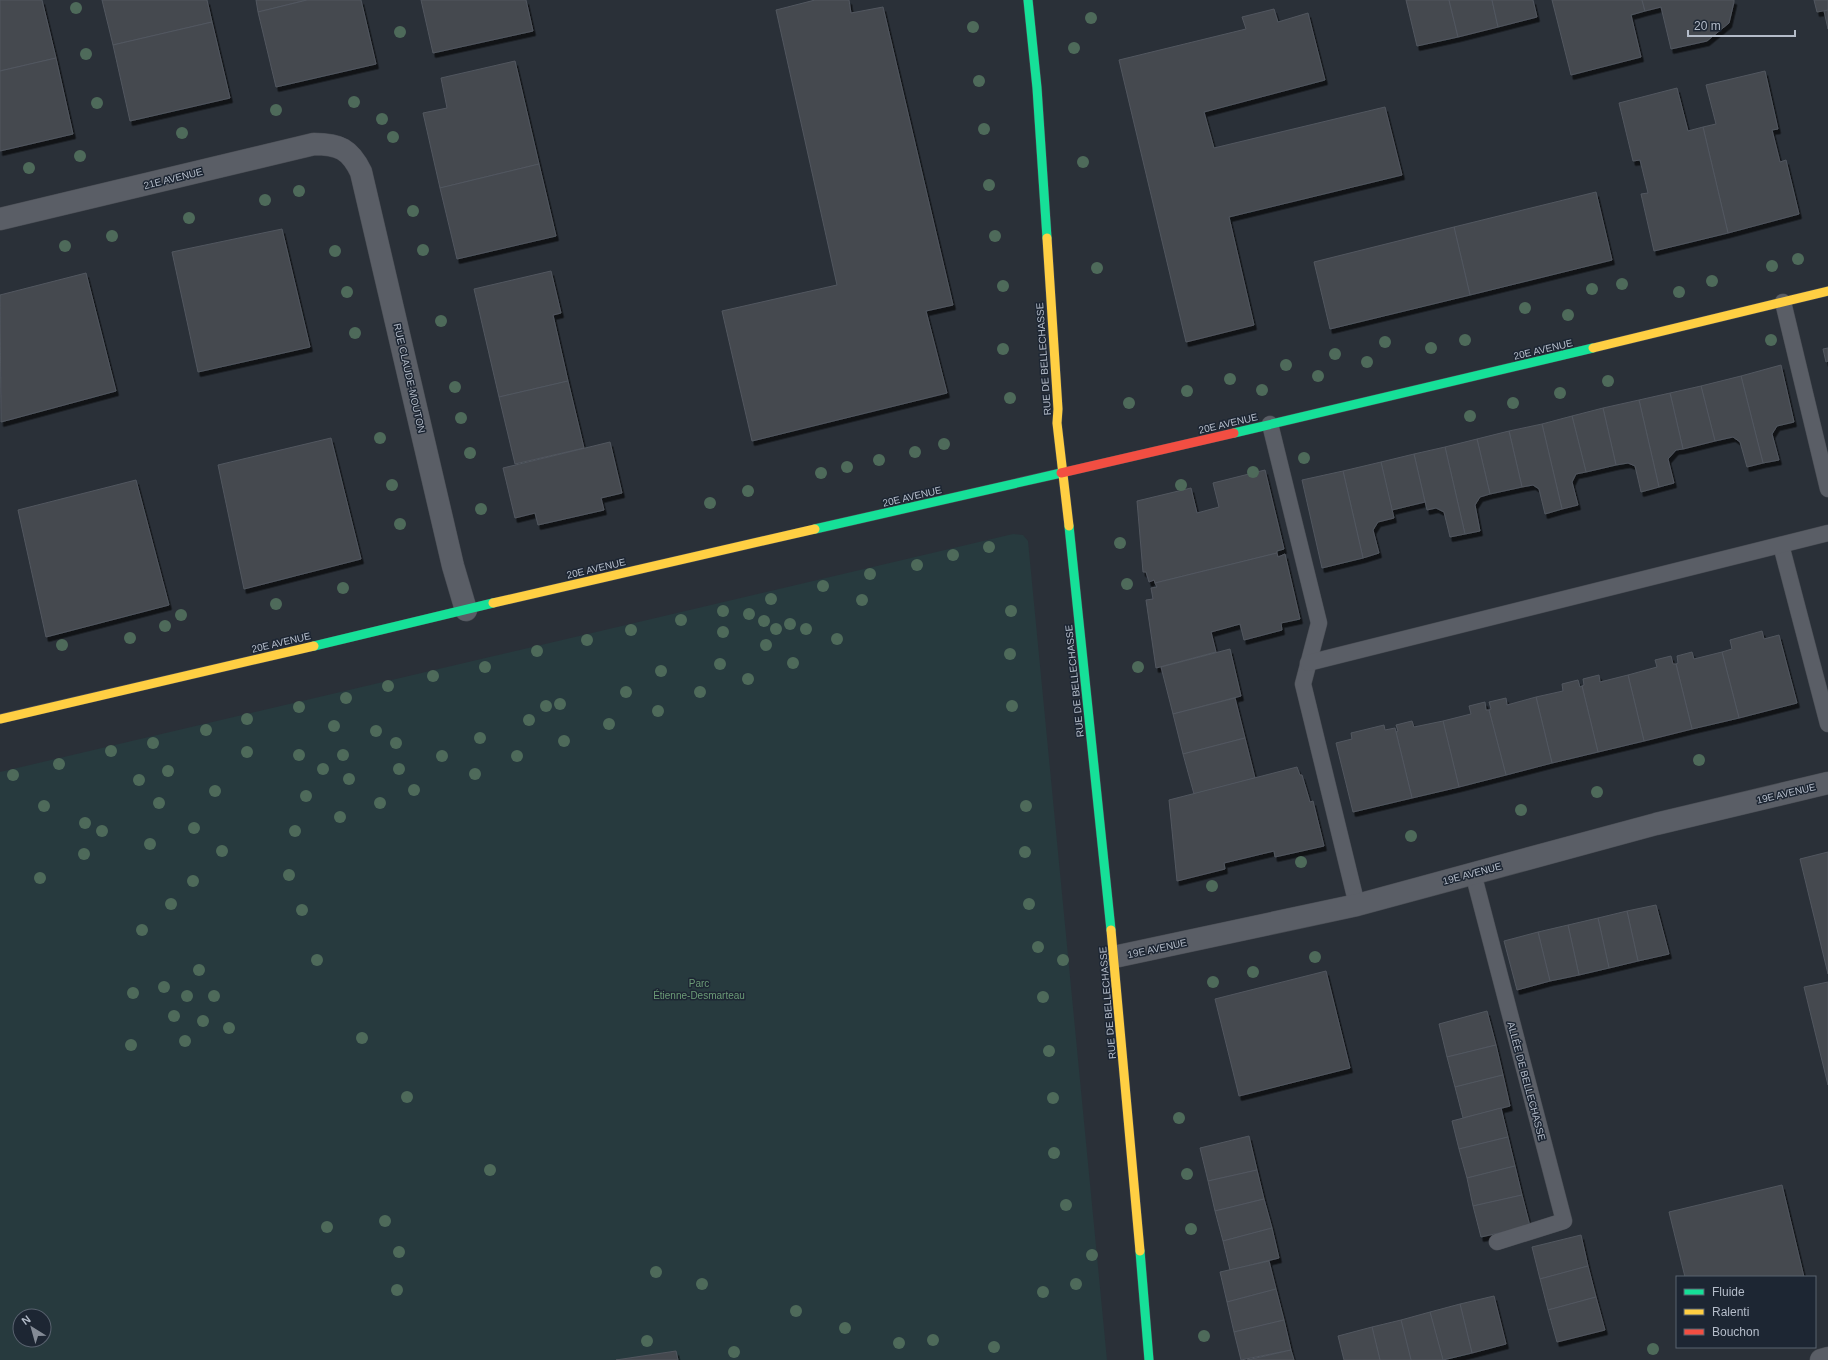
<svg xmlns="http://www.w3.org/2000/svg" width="1828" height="1360" viewBox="0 0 1828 1360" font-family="Helvetica,sans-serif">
<defs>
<filter id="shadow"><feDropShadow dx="2.5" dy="4.5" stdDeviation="0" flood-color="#0009"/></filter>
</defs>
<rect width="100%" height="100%" fill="#2a3038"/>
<path fill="#273a3e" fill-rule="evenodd" d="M1013 534 1023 535 1028 541 1107 1360H0V772ZM20 1316H44V1340H20Z"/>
<g fill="#444950" stroke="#52575f" filter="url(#shadow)">
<path d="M0 0H42L56 58 0 71Z"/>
<path d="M102 0H207L212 22 113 45Z"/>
<path d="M256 0H307L258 12Z"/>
<path d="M307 0H361L376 64 276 87 258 12Z"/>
<path d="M421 0H526L533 31 433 53Z"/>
<path d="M815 0H849L851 13 883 7 953 305 926 311 947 393 752 441 722 311 837 285 776 10Z"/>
<path d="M1406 0H1449L1458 37 1417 46Z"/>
<path d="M1449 0H1492L1498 27 1458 37Z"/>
<path d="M1492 0H1533L1537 17 1498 27Z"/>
<path d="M1552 0H1642L1645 11 1631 15 1641 57 1571 75Z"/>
<path d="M1642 0H1734V2L1729 23 1707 41 1671 49 1661 7 1645 11Z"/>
<path d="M1814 0H1828V10L1817 12Z"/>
<path d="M1274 9 1278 22 1308 13 1325 80 1204 112 1214 148 1385 107 1402 175 1229 217 1254 325 1186 342 1119 60 1246 29 1242 17Z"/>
<path d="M1828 10V29L1824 11Z"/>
<path d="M212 22 230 98 130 121 113 45Z"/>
<path d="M56 58 73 134 0 151V71Z"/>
<path d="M515 61 539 164 440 188 423 113 447 108 441 78Z"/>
<path d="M1765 71 1778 129 1772 130 1780 162 1786 160 1799 214 1728 233 1703 127 1716 124 1706 85Z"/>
<path d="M1677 88 1688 131 1703 127 1728 233 1654 251 1641 194 1648 193 1640 160 1633 161 1619 103Z"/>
<path d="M539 164 556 236 457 259 440 188Z"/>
<path d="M1596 192 1612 260 1470 295 1454 227Z"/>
<path d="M1454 227 1470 295 1330 329 1314 262Z"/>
<path d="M282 229 310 347 198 372 172 252Z"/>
<path d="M551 271 561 313 553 315 568 381 499 397 474 289Z"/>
<path d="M86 273 116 391 1 422 0 295Z"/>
<path d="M1828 348V361L1826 362 1823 349Z"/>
<path d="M1781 365 1794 422 1777 426 1772 434 1779 460 1763 463 1741 376Z"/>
<path d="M1741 376 1763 463 1747 467 1740 442 1733 437 1715 441 1701 386Z"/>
<path d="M568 381 584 448 515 464 499 397Z"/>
<path d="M1701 386 1715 441 1683 449 1670 393Z"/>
<path d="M1670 393 1683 449 1676 450 1668 459 1674 483 1659 487 1639 400Z"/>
<path d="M1639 400 1659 487 1641 492 1635 466 1628 463 1616 465 1603 408Z"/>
<path d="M1603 408 1616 465 1586 472 1572 416Z"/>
<path d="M1572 416 1586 472 1576 474 1572 482 1578 505 1562 509 1542 424Z"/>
<path d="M1542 424 1562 509 1545 514 1539 489 1533 485 1522 487 1509 431Z"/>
<path d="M1509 431 1522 487 1490 494 1477 439Z"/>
<path d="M331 438 361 559 244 589 218 465Z"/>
<path d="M1477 439 1490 494 1480 497 1475 505 1480 531 1465 534 1445 447Z"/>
<path d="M610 442 622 493 601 498 604 510 538 525 535 513 515 518 503 468Z"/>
<path d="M1445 447 1465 534 1450 537 1444 512 1436 508 1427 510 1414 454Z"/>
<path d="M1414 454 1425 502 1392 510 1381 462Z"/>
<path d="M1381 462 1394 518 1378 522 1373 530 1379 553 1363 558 1343 471Z"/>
<path d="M1265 470 1284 549 1277 551V553L1155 583 1154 580 1149 582 1146 572H1143L1137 501 1191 488 1197 513 1219 507 1213 483Z"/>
<path d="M1343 471 1363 558 1322 568 1302 480Z"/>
<path d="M136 480 169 605 46 637 18 510Z"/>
<path d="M1277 553 1278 557 1285 554 1300 619 1281 623 1282 630 1244 640 1240 624 1211 632 1216 652 1156 668 1146 600 1153 599 1151 588 1157 587 1155 583Z"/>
<path d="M1762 631 1764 639 1779 635 1797 703 1739 718 1722 652 1732 649 1730 640Z"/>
<path d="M1230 649 1241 696 1173 714 1161 667Z"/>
<path d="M1692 652 1694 659 1722 652 1739 718 1692 729 1676 664 1678 663 1677 656Z"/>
<path d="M1671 656 1673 664H1676L1692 729 1644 741 1628 675 1657 667 1655 660Z"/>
<path d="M1599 675 1600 682 1628 675 1644 741 1598 752 1582 686 1584 685 1583 679Z"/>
<path d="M1578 680 1580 687 1582 686 1598 752 1552 763 1536 697 1563 691 1562 684Z"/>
<path d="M1536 697 1552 763 1506 775 1489 710 1491 709 1489 702 1506 698 1507 705Z"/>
<path d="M1235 698 1245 738 1183 754 1173 714Z"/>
<path d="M1485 702 1486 710H1489L1506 775 1459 787 1443 721 1471 714 1469 706Z"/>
<path d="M1412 721 1414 727 1443 721 1459 787 1412 798 1396 732 1398 731 1396 725Z"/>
<path d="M1384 725 1385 730 1395 728 1412 798 1353 812 1336 743 1352 739 1351 733Z"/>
<path d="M1245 738 1255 778 1194 794 1183 754Z"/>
<path d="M1297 767 1300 775H1302L1310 802 1313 801 1324 846 1275 857 1274 851 1224 863 1225 869 1177 881 1169 800Z"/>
<path d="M1828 852V974L1800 859Z"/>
<path d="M1656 905 1669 954 1638 961 1627 911Z"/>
<path d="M1627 911 1638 961 1609 968 1598 918Z"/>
<path d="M1598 918 1609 968 1579 975 1568 925Z"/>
<path d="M1568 925 1579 975 1550 981 1538 932Z"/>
<path d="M1538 932 1550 981 1517 990 1504 941Z"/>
<path d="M1326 971 1350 1068 1239 1096 1215 999Z"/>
<path d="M1828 982V1085L1804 987Z"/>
<path d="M1487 1011 1496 1045 1447 1057 1439 1024Z"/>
<path d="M1496 1045 1503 1075 1455 1087 1447 1057Z"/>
<path d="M1503 1075 1510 1106 1463 1118 1455 1087Z"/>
<path d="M1501 1108 1508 1137 1459 1149 1452 1121Z"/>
<path d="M1249 1136 1257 1170 1208 1181 1200 1148Z"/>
<path d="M1508 1137 1515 1166 1467 1178 1459 1149Z"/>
<path d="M1515 1166 1522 1195 1473 1206 1467 1178Z"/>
<path d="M1257 1170 1264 1199 1215 1211 1208 1181Z"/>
<path d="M1782 1185 1804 1277H1685L1669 1212Z"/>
<path d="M1522 1195 1530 1226 1481 1237 1473 1206Z"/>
<path d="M1264 1199 1272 1228 1223 1241 1215 1211Z"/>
<path d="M1272 1228 1279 1258 1230 1270 1223 1241Z"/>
<path d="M1581 1235 1588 1266 1540 1279 1532 1247Z"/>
<path d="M1269 1261 1276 1289 1227 1302 1220 1272Z"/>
<path d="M1588 1266 1596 1297 1548 1310 1540 1279Z"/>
<path d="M1276 1289 1284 1320 1234 1332 1227 1302Z"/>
<path d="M1494 1296 1506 1344 1472 1353 1460 1304Z"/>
<path d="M1596 1297 1605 1330 1557 1342 1548 1310Z"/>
<path d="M1460 1304 1472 1353 1443 1360 1430 1312Z"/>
<path d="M1430 1312 1443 1360H1411L1401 1320Z"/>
<path d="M1284 1320 1291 1350 1241 1360 1234 1332Z"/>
<path d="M1401 1320 1411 1360H1380L1372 1327Z"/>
<path d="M1372 1327 1380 1360H1344L1338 1336Z"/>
<path d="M1291 1350 1294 1360H1247Z"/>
<path d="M676 1351 678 1360H616Z"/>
</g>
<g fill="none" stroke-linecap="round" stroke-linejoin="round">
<defs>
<g id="lane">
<path d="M1783 302 1828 489"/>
<path d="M1270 424 1319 623 1303 684 1357 905"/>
<path d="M1781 545 1828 724"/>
<path d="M1308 663 1828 533"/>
<path d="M1473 873 1564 1221 1497 1242"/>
</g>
<g id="street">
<path d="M0 219 314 144C339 144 350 149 361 172L453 566 466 610"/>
<path d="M1114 957 1357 905 1656 824 1828 783"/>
<path d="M1821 1360 1828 1358"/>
</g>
<g id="fast">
<path d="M1028 0 1037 88 1047 238"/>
<path d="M1234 433 1593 348"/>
<path d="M1069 526 1111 930"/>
<path d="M815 529 1061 473"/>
<path d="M314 646 493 603"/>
<path d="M1140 1251 1149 1360"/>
</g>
<g id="slow">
<path d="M1047 238 1058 409 1057 423 1069 526"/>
<path d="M1593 348 1828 291"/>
<path d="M493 603 815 529"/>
<path d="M0 719 314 646"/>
<path d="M1111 930 1140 1251"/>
</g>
<path id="jam" d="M1061 473 1234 433"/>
</defs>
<use href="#lane" stroke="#484c53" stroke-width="17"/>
<use href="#street" stroke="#484c53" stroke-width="23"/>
<use href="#fast" stroke="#484c53" stroke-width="10"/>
<use href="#slow" stroke="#484c53" stroke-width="10"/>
<use href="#jam" stroke="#484c53" stroke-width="10"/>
<use href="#lane" stroke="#5a5e66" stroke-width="16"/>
<use href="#street" stroke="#5a5e66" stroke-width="22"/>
<use href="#fast" stroke="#16e098" stroke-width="9"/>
<use href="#slow" stroke="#ffcf43" stroke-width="9"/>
<use href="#jam" stroke="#f24e42" stroke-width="9"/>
</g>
<g fill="#4e6a5a">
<circle cx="76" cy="8" r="6"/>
<circle cx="1091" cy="18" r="6"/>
<circle cx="973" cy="27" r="6"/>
<circle cx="400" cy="32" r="6"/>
<circle cx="1074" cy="48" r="6"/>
<circle cx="86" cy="54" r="6"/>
<circle cx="979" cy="81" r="6"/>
<circle cx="354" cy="102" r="6"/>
<circle cx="97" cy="103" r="6"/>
<circle cx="276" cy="110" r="6"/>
<circle cx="382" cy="119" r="6"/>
<circle cx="984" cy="129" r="6"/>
<circle cx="182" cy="133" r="6"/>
<circle cx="393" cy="137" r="6"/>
<circle cx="80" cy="156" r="6"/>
<circle cx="1083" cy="162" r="6"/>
<circle cx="29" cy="168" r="6"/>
<circle cx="989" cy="185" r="6"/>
<circle cx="299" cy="191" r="6"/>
<circle cx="265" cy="200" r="6"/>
<circle cx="413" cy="211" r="6"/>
<circle cx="189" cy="218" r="6"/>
<circle cx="112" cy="236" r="6"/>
<circle cx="995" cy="236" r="6"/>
<circle cx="65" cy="246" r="6"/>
<circle cx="423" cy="250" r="6"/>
<circle cx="335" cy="251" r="6"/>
<circle cx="1798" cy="259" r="6"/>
<circle cx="1772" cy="266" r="6"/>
<circle cx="1097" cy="268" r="6"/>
<circle cx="1712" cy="281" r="6"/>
<circle cx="1622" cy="284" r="6"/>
<circle cx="1003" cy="286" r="6"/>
<circle cx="1592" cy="289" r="6"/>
<circle cx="347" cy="292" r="6"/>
<circle cx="1679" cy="292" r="6"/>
<circle cx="1525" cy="308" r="6"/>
<circle cx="1568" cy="315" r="6"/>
<circle cx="441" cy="321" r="6"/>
<circle cx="355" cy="333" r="6"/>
<circle cx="1465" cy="340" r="6"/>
<circle cx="1771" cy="340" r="6"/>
<circle cx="1385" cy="342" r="6"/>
<circle cx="1431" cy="348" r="6"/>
<circle cx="1003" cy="349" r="6"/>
<circle cx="1335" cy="354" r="6"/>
<circle cx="1367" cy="362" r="6"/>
<circle cx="1286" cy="365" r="6"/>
<circle cx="1318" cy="376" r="6"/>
<circle cx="1230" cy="379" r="6"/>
<circle cx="1608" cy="381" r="6"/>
<circle cx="455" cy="387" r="6"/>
<circle cx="1262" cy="390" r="6"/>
<circle cx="1187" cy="391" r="6"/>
<circle cx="1560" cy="393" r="6"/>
<circle cx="1010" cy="398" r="6"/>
<circle cx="1129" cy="403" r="6"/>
<circle cx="1513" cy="403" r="6"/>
<circle cx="1470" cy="416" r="6"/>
<circle cx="461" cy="418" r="6"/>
<circle cx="380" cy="438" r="6"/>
<circle cx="944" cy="444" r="6"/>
<circle cx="915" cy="452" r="6"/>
<circle cx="470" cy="453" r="6"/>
<circle cx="1304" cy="458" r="6"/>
<circle cx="879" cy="460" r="6"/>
<circle cx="847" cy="467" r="6"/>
<circle cx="1253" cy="472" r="6"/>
<circle cx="821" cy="473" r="6"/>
<circle cx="392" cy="485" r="6"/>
<circle cx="1181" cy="485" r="6"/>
<circle cx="748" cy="491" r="6"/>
<circle cx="710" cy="503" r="6"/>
<circle cx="481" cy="509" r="6"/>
<circle cx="400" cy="524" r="6"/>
<circle cx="1120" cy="543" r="6"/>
<circle cx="989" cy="547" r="6"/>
<circle cx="953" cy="555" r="6"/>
<circle cx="917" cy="565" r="6"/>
<circle cx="870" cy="574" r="6"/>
<circle cx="1127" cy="584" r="6"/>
<circle cx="823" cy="586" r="6"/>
<circle cx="343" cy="588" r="6"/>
<circle cx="771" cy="599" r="6"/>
<circle cx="862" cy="600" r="6"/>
<circle cx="276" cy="604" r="6"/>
<circle cx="723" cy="611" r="6"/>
<circle cx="1011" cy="611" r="6"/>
<circle cx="749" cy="614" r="6"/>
<circle cx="181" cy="615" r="6"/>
<circle cx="681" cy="620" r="6"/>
<circle cx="764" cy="621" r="6"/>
<circle cx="790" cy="624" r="6"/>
<circle cx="165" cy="626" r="6"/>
<circle cx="776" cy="629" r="6"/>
<circle cx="806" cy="629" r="6"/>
<circle cx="631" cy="630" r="6"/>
<circle cx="723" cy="632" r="6"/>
<circle cx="130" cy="638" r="6"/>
<circle cx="837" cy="639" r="6"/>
<circle cx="587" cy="640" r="6"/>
<circle cx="62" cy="645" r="6"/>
<circle cx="766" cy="645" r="6"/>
<circle cx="537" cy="651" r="6"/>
<circle cx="1010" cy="654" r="6"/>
<circle cx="793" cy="663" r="6"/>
<circle cx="720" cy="664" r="6"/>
<circle cx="485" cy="667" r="6"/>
<circle cx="1138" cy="667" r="6"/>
<circle cx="661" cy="671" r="6"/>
<circle cx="433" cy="676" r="6"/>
<circle cx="748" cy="679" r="6"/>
<circle cx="388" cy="686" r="6"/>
<circle cx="626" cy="692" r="6"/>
<circle cx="700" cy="692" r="6"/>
<circle cx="346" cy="698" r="6"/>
<circle cx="560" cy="704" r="6"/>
<circle cx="546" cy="706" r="6"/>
<circle cx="1012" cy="706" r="6"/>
<circle cx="299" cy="707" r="6"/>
<circle cx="658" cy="711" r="6"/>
<circle cx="247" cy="719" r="6"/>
<circle cx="529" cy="720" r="6"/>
<circle cx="609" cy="724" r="6"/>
<circle cx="334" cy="726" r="6"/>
<circle cx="206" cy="730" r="6"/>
<circle cx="376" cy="731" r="6"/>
<circle cx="480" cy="738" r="6"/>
<circle cx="564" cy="741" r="6"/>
<circle cx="153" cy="743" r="6"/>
<circle cx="396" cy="743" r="6"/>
<circle cx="111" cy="751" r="6"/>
<circle cx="247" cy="752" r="6"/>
<circle cx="299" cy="755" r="6"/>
<circle cx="343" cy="755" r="6"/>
<circle cx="442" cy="756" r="6"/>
<circle cx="517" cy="756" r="6"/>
<circle cx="1699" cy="760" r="6"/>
<circle cx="59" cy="764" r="6"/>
<circle cx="323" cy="769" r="6"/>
<circle cx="399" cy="769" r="6"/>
<circle cx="168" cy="771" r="6"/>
<circle cx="475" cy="774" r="6"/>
<circle cx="13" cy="775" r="6"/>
<circle cx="349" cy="779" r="6"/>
<circle cx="139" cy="780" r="6"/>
<circle cx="414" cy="790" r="6"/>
<circle cx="215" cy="791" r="6"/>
<circle cx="1597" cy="792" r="6"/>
<circle cx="306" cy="796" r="6"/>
<circle cx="159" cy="803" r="6"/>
<circle cx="380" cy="803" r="6"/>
<circle cx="44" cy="806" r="6"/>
<circle cx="1026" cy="806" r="6"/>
<circle cx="1521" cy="810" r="6"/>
<circle cx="340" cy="817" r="6"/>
<circle cx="85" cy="823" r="6"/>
<circle cx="194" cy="828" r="6"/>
<circle cx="102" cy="831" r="6"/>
<circle cx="295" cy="831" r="6"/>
<circle cx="1411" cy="836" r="6"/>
<circle cx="150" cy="844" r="6"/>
<circle cx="222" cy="851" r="6"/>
<circle cx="1025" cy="852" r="6"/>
<circle cx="84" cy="854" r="6"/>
<circle cx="1301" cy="862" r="6"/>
<circle cx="289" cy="875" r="6"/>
<circle cx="40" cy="878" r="6"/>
<circle cx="193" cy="881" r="6"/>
<circle cx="1212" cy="886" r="6"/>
<circle cx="171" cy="904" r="6"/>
<circle cx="1029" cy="904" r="6"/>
<circle cx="302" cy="910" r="6"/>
<circle cx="142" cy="930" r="6"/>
<circle cx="1038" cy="947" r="6"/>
<circle cx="1315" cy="957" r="6"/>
<circle cx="317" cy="960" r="6"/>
<circle cx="1063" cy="960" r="6"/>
<circle cx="199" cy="970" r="6"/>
<circle cx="1253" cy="972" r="6"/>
<circle cx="1213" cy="982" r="6"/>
<circle cx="164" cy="987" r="6"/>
<circle cx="133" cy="993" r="6"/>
<circle cx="187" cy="996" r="6"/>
<circle cx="214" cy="996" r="6"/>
<circle cx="1043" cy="997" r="6"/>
<circle cx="174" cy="1016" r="6"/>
<circle cx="203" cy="1021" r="6"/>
<circle cx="229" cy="1028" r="6"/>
<circle cx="362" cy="1038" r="6"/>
<circle cx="185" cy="1041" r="6"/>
<circle cx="131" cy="1045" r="6"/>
<circle cx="1049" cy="1051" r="6"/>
<circle cx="407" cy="1097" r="6"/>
<circle cx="1053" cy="1098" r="6"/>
<circle cx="1179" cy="1118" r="6"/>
<circle cx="1054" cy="1153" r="6"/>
<circle cx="490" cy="1170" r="6"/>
<circle cx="1187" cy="1174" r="6"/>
<circle cx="1066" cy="1205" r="6"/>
<circle cx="385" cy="1221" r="6"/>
<circle cx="327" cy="1227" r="6"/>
<circle cx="1191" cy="1229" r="6"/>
<circle cx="399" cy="1252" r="6"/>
<circle cx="1092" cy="1255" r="6"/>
<circle cx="656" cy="1272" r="6"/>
<circle cx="702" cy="1284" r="6"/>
<circle cx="1076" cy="1284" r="6"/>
<circle cx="397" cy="1290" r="6"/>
<circle cx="1043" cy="1292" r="6"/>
<circle cx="796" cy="1311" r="6"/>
<circle cx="845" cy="1328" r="6"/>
<circle cx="1204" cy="1336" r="6"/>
<circle cx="933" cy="1340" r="6"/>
<circle cx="647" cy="1341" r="6"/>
<circle cx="899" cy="1343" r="6"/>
<circle cx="994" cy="1347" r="6"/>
<circle cx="1653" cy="1349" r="6"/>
<circle cx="734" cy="1352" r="6"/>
</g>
<g text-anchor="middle" stroke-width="3" stroke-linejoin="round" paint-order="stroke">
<g font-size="10" fill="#b4bcc9" stroke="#1d2633">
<text transform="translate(173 178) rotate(-14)" y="4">21E AVENUE</text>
<text transform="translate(1543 349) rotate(-13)" y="4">20E AVENUE</text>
<text transform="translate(1043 359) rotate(-94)" y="4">RUE DE BELLECHASSE</text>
<text transform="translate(410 378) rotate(77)" y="4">RUE CLAUDE-MOUTON</text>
<text transform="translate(1228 423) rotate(-13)" y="4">20E AVENUE</text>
<text transform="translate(912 496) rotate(-13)" y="4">20E AVENUE</text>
<text transform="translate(596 568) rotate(-13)" y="4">20E AVENUE</text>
<text transform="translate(281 642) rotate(-13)" y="4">20E AVENUE</text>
<text transform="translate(1074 681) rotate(-96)" y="4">RUE DE BELLECHASSE</text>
<text transform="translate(1786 793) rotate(-13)" y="4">19E AVENUE</text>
<text transform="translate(1472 873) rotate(-15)" y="4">19E AVENUE</text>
<text transform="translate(1157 948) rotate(-12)" y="4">19E AVENUE</text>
<text transform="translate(1107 1003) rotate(-95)" y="4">RUE DE BELLECHASSE</text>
<text transform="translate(1527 1081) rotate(75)" y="4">ALLÉE DE BELLECHASSE</text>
</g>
<g font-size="10" fill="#6b9a76" stroke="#1d2633">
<text x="699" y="987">Parc<tspan x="699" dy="12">Étienne-Desmarteau</tspan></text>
</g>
</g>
<rect x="1676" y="1276" width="140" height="72" fill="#1d2633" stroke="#59626f"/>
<rect x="1684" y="1289" width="20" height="6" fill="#16e098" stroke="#59626f"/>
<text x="1712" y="1296" font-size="12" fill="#b4bcc9">Fluide</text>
<rect x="1684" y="1309" width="20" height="6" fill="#ffcf43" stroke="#59626f"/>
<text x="1712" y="1316" font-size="12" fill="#b4bcc9">Ralenti</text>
<rect x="1684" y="1329" width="20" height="6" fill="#f24e42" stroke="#59626f"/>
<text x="1712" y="1336" font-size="12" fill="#b4bcc9">Bouchon</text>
<g transform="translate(32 1328) rotate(323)"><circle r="19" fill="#1d2633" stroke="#59626f"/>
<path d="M0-3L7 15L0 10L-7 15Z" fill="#848b96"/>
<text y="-6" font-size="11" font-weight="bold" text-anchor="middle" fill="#b4bcc9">N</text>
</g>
<path d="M1688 30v6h107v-6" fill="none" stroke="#b4bcc9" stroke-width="2"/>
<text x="1694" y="30" font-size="12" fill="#b4bcc9" stroke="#1d2633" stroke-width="3" paint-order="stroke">20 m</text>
</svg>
